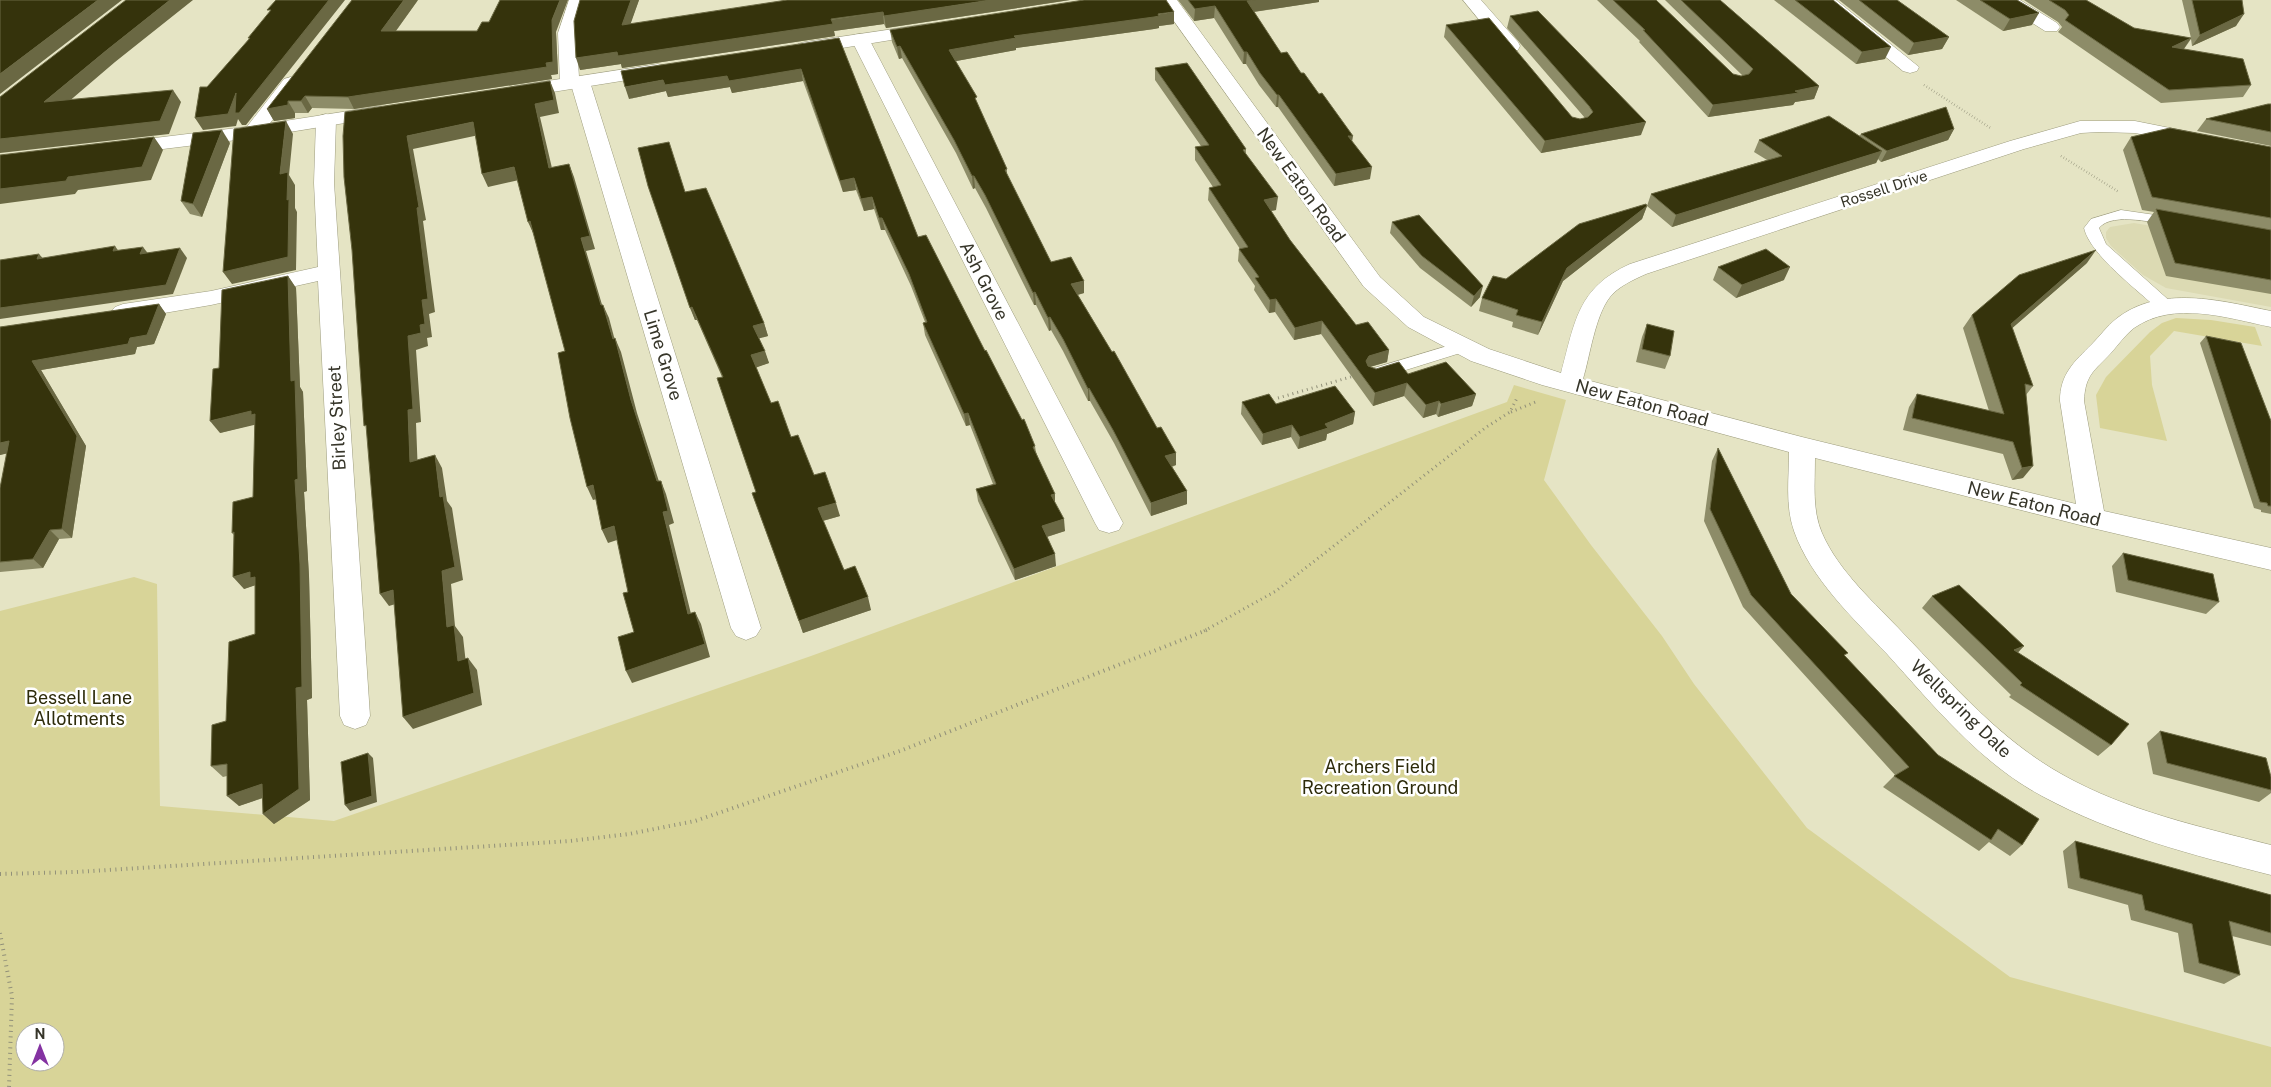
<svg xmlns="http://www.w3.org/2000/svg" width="2271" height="1087" viewBox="0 0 2271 1087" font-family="'Public Sans',sans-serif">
<rect width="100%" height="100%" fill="#e5e4c4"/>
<path fill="#dcdab3" d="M2134 223 2271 246V307L2166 288 2143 275 2111 246 2106 238V232L2110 227Z"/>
<g fill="#d8d498" fill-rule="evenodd">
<path d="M2176 318 2211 320 2255 327 2262 346 2174 331 2150 356 2152 385 2167 441 2100 428 2096 395 2106 377 2150 332 2162 323Z"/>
<path d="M1514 385 1566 400 1544 480 1591 545 1662 636 1694 684 1807 828 2010 977 2271 1047V1087H0V611L134 577 157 584 160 806 334 821 811 656 1507 402ZM25 1032H55V1062H25Z"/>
</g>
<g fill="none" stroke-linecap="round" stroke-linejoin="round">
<defs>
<g id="service">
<path d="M2121 210 2176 218 2183 222 2176 226C2157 224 2113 211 2099 228L2106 244 2172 303 2174 307 2172 311H2160C2139 291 2090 255 2084 228L2091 219Z"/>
<path d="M1464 341 1470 342 1472 346 1470 350 1377 379 1371 377 1369 373 1371 369Z"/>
</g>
<g id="minor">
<path d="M569 0H587L576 33 579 77 587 78 590 82 761 628 756 636 746 640 736 636 731 628 572 88 563 87 560 83 558 33Z"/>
<path d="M1159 0H1177L1380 277 1424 317 1489 349 1561 373C1575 322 1577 288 1630 264L2010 141 2080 121H2135L2200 134 2203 138 2200 142 2193 144 2135 133 2099 132 2081 133 2024 149 1646 274C1633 280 1619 286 1610 297 1595 316 1590 356 1583 379L1802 437 2076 504 2060 401C2060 374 2074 362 2092 344 2100 336 2107 326 2116 319 2160 284 2222 301 2271 311V327C2227 318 2174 300 2134 328 2125 335 2118 345 2111 353 2094 371 2085 375 2084 401L2104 511 2271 548V570L2092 528 1815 458C1815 484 1812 510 1822 533 1839 572 1875 603 1903 633 1953 685 2000 740 2063 775 2127 811 2201 827 2271 845V875C2193 855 2114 835 2042 796 1980 763 1934 706 1887 654 1853 618 1811 579 1794 531 1785 505 1789 479 1789 452L1542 385 1471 361 1408 327 1364 287Z"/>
<path d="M1463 0H1481L1518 42 1520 46 1518 50 1511 52 1504 50Z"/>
<path d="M1816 0H1836L1919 67 1917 71 1910 73 1903 71Z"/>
<path d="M1999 0H2020L2057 23 2060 27 2057 31H2045L2002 4Z"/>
<path d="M860 34 866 35 869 39 1123 523 1119 530 1109 533 1099 530 1095 523 851 39 854 35Z"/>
<path d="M291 77 298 79 301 83 298 87 260 136 253 138 246 136 243 132 246 128 284 79Z"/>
<path d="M326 114 333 116 336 120 334 183 370 716 366 725 355 729 344 725 340 716 318 281 211 305 123 320 115 317 111 312 115 307 123 304 211 291 318 267 314 183 316 120 319 116Z"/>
</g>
<g id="tertiary">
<path d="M928 24 934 25 937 29 934 33 805 54 798 52 796 48 798 44 805 42Z"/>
<path d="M658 64 665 66 667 70 665 74 515 98 508 96 505 92 508 88 515 86Z"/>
<path d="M381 106 388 108 391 112 388 116 253 138 122 154 115 152 112 148 115 144 122 142 253 126Z"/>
</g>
</defs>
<use href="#service" stroke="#9e9d7f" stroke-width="1"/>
<use href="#minor" stroke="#9e9d7f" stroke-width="1"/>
<use href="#tertiary" stroke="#9e9d7f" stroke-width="1"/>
<g stroke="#919079" stroke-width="2.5" stroke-dasharray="0.5 2.5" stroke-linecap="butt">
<path d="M1924 85 1992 129"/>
<path d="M2061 156 2119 192"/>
</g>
<g stroke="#919079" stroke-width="3" stroke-dasharray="1 4" stroke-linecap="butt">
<path d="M1278 398 1354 376"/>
<path d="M1511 412 1538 401"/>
<path d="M1204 631 1276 591 1485 428 1510 412 1518 396"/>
</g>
<g stroke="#919079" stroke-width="4" stroke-dasharray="1 4.5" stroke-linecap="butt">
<path d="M0 874 76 872 570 841 629 834 695 821 900 751 1207 630"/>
<path d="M0 933 12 996 9 1087"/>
</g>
<use href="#service" fill="#fff" fill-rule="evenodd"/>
<use href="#minor" fill="#fff" fill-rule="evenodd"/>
<use href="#tertiary" fill="#fff" fill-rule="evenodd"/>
</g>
<g fill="#8d8c68">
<path d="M418 0 396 31 556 32 558 74 551 75 552 79 354 109 312 108 308 113H295V118L274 121 267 109Z"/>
<path d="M580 0H639L630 24 1070 0 886 28 884 24 834 31 835 36 622 68 621 64 580 70Z"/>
<path d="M1178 0H1319V2L1254 12 1281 53 1301 73 1352 142 1370 179 1334 186 1278 107H1276L1259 85 1246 64H1243L1214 18 1194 21Z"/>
<path d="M1597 0H1656L1733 74 1741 76H1743L1665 0H1720L1819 86 1814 99 1795 102 1793 105 1708 117 1639 42 1640 41Z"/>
<path d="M1774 0H1833L1885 59 1856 64Z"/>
<path d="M1839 0H1897L1949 37 1942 49 1908 55Z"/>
<path d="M1956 0H2017L2032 25 2003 31Z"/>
<path d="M2024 0H2086L2134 28 2191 38 2182 0H2242L2236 26 2192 46 2191 39 2184 49 2251 85 2243 97 2161 103 2058 32 2062 27 2058 22Z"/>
<path d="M1510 16 1641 135 1541 153 1444 37 1446 25 1572 117 1580 119 1585 118 1507 28Z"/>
<path d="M1174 24 1159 26V28L1154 29 1016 48V50L956 61 978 106 1007 169V175L1051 262 1084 293 1078 295 1157 428 1176 453V465L1172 467 1187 491V504L1151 516 1114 443 1090 401H1088L1063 351 1051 330 1049 331 1036 305H1034L986 208 975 188 973 189 956 153 902 58 899 59 892 42 890 30Z"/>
<path d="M839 38 918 237 985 351 1035 446 1036 452 1055 503 1065 531 1047 537 1056 566 1015 580 978 501 976 489 993 484 970 425 966 426 925 335 923 323 925 322 911 286 885 230H881L874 209 864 211 856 190 843 192 803 81 732 93 730 87 668 97 666 91 629 99Z"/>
<path d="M1155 68 1246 149V154L1276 210 1271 211 1290 240 1356 325 1389 350 1387 362 1370 367 1376 369 1408 374 1476 394 1472 406 1438 417 1436 414 1423 418 1404 396 1373 406 1321 334 1294 340 1275 312 1269 313 1254 290 1255 286 1238 261 1239 249H1240L1208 200 1209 188 1213 187 1195 160V147L1201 146 1155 80Z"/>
<path d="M2271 104V146L2197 131 2206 119Z"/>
<path d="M1954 129 1948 140 1881 162 1878 159 1876 163 1672 227 1647 206 1651 194 1767 160 1754 152 1759 140 1859 136 1861 134Z"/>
<path d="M2131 137 2271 147V294L2166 276 2147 222 2154 212 2142 210 2123 150Z"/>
<path d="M230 143 202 217 190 214 181 201Z"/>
<path d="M648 186 685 192 764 323 768 336 759 338 769 363 756 367 771 403 814 475 840 516 823 521 844 570 871 610 803 633 752 493 756 492 722 377 697 320H695Z"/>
<path d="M1647 206 1642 219 1563 281 1538 335 1512 327 1513 322 1479 311 1482 298 1506 279Z"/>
<path d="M1392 222 1480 297 1471 307 1420 268 1390 233Z"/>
<path d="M2087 263 2012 328 2033 386 2026 395 2023 478 2012 480 2003 454 1903 430 1909 407 1917 394 1989 411 1963 328 1972 315Z"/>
<path d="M1718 267 1784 280 1736 298 1713 280Z"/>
<path d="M288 276 296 288 300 387 303 392 307 491 304 492 309 576 312 698 307 700 310 800 274 824 263 814V798L239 806 227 776 223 777 211 766 255 634V585L244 589 234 535 232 533 253 497 255 424 220 433 219 368Z"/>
<path d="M159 304 166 314 154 344 137 347 135 354 41 370 86 446 72 538 59 539 43 568 0 572V488L7 453 0 455V327Z"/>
<path d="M1647 324 1670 356 1665 369 1636 362 1642 337Z"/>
<path d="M2206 336 2271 421V514L2261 512V510L2254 508 2200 343Z"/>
<path d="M1242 402 1276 404 1355 412 1353 424 1327 434 1326 440 1298 449 1291 437 1262 445 1241 414Z"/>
<path d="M1718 448 1791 594 1845 656 2022 845 2010 856 1989 842 1979 851 1883 787 1895 775 1743 607 1704 521 1712 461Z"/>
<path d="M2123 553 2219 602 2206 614 2116 592 2112 566Z"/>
<path d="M1932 596 2018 653 2111 745 2098 756 2009 697 2011 695 1922 608Z"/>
<path d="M2160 731 2271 777V793L2259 802 2153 774 2147 743Z"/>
<path d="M2075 841 2271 895V946L2232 936 2240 975 2224 984 2184 972 2178 933 2131 920 2128 905 2068 888 2063 851Z"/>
</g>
<g fill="#6a6843">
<path d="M98 0H122L0 94V74Z"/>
<path d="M170 0H193L115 62 53 115 44 102 107 50Z"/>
<path d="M329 0H345L246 125H242L238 119 236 126 203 130 195 118 236 93Z"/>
<path d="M404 0H418L387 43 381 31Z"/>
<path d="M560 0H568L556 32 558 74 551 75 552 79 354 109 348 97 546 63 552 20Z"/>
<path d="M631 0H639L626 37 622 25Z"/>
<path d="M991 0H1070L886 28 884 16Z"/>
<path d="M1256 0H1319V2L1246 13 1247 1Z"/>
<path d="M1215 6 1214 18 1194 21 1195 9Z"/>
<path d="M883 12 884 24 834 31 835 36 622 68 621 64 580 70 576 58Z"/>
<path d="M1174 12V24L1159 26V28L1154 29 1016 48V50L951 62 949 50 1014 36Z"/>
<path d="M2039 13 2032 25 2003 31 2010 19Z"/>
<path d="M2244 14 2236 26 2192 46 2200 35Z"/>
<path d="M1949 37 1942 49 1908 55 1914 43Z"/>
<path d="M2191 38 2183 50 2172 47Z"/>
<path d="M900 46 902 58 899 59 897 47Z"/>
<path d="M1891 47 1885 59 1856 64 1862 52Z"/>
<path d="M1244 52H1247L1246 64H1243Z"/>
<path d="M801 69 803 81 732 93 730 87 668 97 666 91 629 99 625 87 663 80 727 76Z"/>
<path d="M550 81 555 93 559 113 540 117 555 181 549 168 535 104Z"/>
<path d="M1819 86 1814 99 1795 102 1793 105 1708 117 1713 105Z"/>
<path d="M173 90 181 102 169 134 0 153V139Z"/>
<path d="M1277 95H1279L1278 107H1276Z"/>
<path d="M305 96 312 108 308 113 301 101Z"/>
<path d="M288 101 295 113V118L274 121 267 109Z"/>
<path d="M286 121 293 134 289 175 295 185V208L297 212 296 270 232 284 223 272 287 200 280 174Z"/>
<path d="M473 122 479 135 413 149 426 220 423 221 435 312 429 314 432 337 427 338 428 346 416 350 421 422 416 423 418 475 410 462 408 410V336L420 325 407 136Z"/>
<path d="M1646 122 1641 135 1541 153 1545 141Z"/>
<path d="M1954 129 1948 140 1881 162 1887 151Z"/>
<path d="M222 130 230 143 202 217 193 204Z"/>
<path d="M1348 136H1353L1351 148Z"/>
<path d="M154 137 163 150 151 180 78 190 75 194 0 204V189Z"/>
<path d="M1882 151 1876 163 1672 227 1676 215Z"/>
<path d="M569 164 574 177 595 249 586 251 606 318 601 305 581 238Z"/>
<path d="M514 167 519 180 488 187 482 174Z"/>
<path d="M1372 167 1370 179 1334 186 1336 174Z"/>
<path d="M972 176H974L975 188 973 189Z"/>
<path d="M854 178 856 190 843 192 840 181Z"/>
<path d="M872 197 874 209 864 211 861 199Z"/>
<path d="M1278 197 1276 210 1263 212 1264 200Z"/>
<path d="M1647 206 1642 219 1563 281 1538 335 1542 322 1567 268Z"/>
<path d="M879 218H882L885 230H881Z"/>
<path d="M530 221 534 235 528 222Z"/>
<path d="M115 246 122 256 113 251Z"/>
<path d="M143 247 150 256 140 254Z"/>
<path d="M180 248 187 258 173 294 0 319V308Z"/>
<path d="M2096 250 2087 263 2002 337 2011 324Z"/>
<path d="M39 254 47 263 37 259Z"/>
<path d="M1790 267 1784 280 1736 298 1742 285Z"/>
<path d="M288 276 296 288 300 387 303 392 307 491 304 492 309 576 312 698 307 700 310 800 274 824 263 814 296 688 291 381Z"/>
<path d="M1084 281V293L1072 296 1071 284Z"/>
<path d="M1483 286 1480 297 1471 307 1474 296Z"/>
<path d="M1035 292 1036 305H1034L1033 293Z"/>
<path d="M1276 299 1275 312 1269 313 1270 300Z"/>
<path d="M159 304 166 314 154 344 137 347 135 354 41 370 86 446 72 538 62 529 32 361 130 338Z"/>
<path d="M603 305 609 318 618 352 613 339Z"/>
<path d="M692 307 697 320H695L690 308Z"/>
<path d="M1050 317 1051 330 1049 331 1048 318Z"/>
<path d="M1322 321 1321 334 1294 340 1295 328Z"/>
<path d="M764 323 768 336 757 339 753 326Z"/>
<path d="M615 338 621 352 637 413 663 494 657 481 631 400Z"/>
<path d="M1389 350 1387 362 1366 368V361L1369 356Z"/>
<path d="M765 351 769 363 755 368 751 355Z"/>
<path d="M1407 383 1404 396 1373 406 1375 393Z"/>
<path d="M1089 388 1090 401H1088V389Z"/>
<path d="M1476 394 1472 406 1438 417 1441 404Z"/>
<path d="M1439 401 1436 414 1423 418 1426 405Z"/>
<path d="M251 411 255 414 258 424 220 433 210 421Z"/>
<path d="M1355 412 1353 424 1327 434 1326 440 1298 449 1300 437 1325 424Z"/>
<path d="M968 413 970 425 966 426 964 414Z"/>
<path d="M1292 425 1291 437 1262 445 1263 434Z"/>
<path d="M9 441 18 451 0 455V443Z"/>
<path d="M1176 453V465L1165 468V456Z"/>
<path d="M435 455 442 468 447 501 452 508 463 580 451 584 455 626 463 637 467 673 458 661 447 627 442 571 440 497Z"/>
<path d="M2033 466 2023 478 2012 480 2022 468Z"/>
<path d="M661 481 666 494 674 523 669 525 694 626 688 614 663 512Z"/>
<path d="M593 485 600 498 593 500 587 487Z"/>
<path d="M1187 491V504L1151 516V503Z"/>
<path d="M1055 494V505L1051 495Z"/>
<path d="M836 503 840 516 822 521 818 508Z"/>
<path d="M1064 519 1065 531 1043 538 1042 526Z"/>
<path d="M614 526 620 539 608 543 602 530Z"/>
<path d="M50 530 59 539 43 568 33 559Z"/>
<path d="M1055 554 1056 566 1015 580 1014 569Z"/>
<path d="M250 572 265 589 256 585 244 589 233 577Z"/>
<path d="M393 590 402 602 389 606 380 594Z"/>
<path d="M868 597 871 610 803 633 799 621Z"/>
<path d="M695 612 701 624 710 657 632 683 626 671Z"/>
<path d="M2024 646 2013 658 2014 650Z"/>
<path d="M468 658 477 670 482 705 413 729 403 717Z"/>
<path d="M368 753 373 758 377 802 350 811 345 805Z"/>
<path d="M262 784 274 794 239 806 227 796Z"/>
</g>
<g fill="#35330c" stroke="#6a6843">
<path d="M0 0H98L0 74Z"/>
<path d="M126 0H170L107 50 44 102 173 90 160 121 0 139V97Z"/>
<path d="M276 0H329L239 113H235L236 93 228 114 195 118 200 87H207L250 38H248L271 10H267Z"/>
<path d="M352 0H404L381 31H477L482 22H489L500 0H560L552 20 553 62 546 63 547 67 348 97 305 96 301 101H288V105L267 109Z"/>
<path d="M580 0H631L622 25 787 0H991L884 16 883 12 831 19 833 24 618 56 617 52 576 58 574 21Z"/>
<path d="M1084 0H1166L1174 12 1158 14 1159 16 1154 17 1014 36 1016 38 949 50 977 97 975 98 1007 169 1005 170 1051 262 1071 257 1084 281 1071 284 1112 352 1114 351 1157 428 1161 427 1176 453 1165 456 1187 491 1151 503 1113 430 1089 388 1088 389 1063 339 1050 317 1048 318 1035 292 1033 293 985 195 974 176H972L954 140 900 46 897 47 890 30Z"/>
<path d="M1188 0H1256L1247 1 1281 53 1287 52 1301 73H1304L1319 94 1322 93 1353 136H1348L1372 167 1336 174 1279 95H1277L1260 73 1247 52H1244L1215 6 1195 9Z"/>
<path d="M1613 0H1656L1733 74 1741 76 1749 74 1753 69 1681 0H1720L1819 86 1795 91 1799 93 1713 105 1643 30H1645Z"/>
<path d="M1795 0H1833L1891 47 1862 52Z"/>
<path d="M1859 0H1897L1949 37 1914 43Z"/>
<path d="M1980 0H2017L2039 13 2010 19Z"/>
<path d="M2049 0H2086L2134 28 2191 38 2172 47 2243 59 2251 85 2169 90 2065 20 2069 15 2065 10Z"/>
<path d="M2192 0H2242L2244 14 2200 35Z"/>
<path d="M1538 11 1646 122 1545 141 1446 25 1489 18 1572 117 1580 119 1588 117 1593 112 1589 106 1510 16Z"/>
<path d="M839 38 918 237 926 235 985 351 986 350 1022 420 1024 419 1035 446 1033 447 1055 494 1051 495 1064 519 1042 526 1055 554 1014 569 976 489 996 484 968 413 964 414 923 323 927 322 909 274 882 218H879L872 197 861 199 854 178 840 181 801 69 729 81 727 76 665 85 663 80 625 87 621 71Z"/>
<path d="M1187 63 1246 149 1243 150 1278 197 1264 200 1290 240 1356 325 1368 322 1389 350 1369 356 1366 361 1368 366 1376 369 1399 362 1408 374 1446 362 1476 394 1441 404 1439 401 1426 405 1407 383 1375 393 1322 321 1295 328 1276 299 1270 300 1255 278 1259 277 1239 249 1248 247 1209 188 1221 185 1195 147 1209 145 1155 68Z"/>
<path d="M550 81 554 100 535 104 549 168 569 164 590 236 581 238 601 305H603L613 339 615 338 631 400 657 481H661L668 511 663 512 688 614 695 612 705 644 626 671 618 637 634 632 623 593 628 592 614 526 602 530 593 485 587 487 570 418 558 353 565 351 530 221 528 222 514 167 482 174 473 122 407 136 419 207 417 208 428 299 422 300 425 324 420 325 421 333 408 336 413 409 408 410 410 462 435 455 440 497 443 496 455 567 442 571 447 627 454 625 458 661 468 658 474 693 403 717 393 590 380 594 366 425 364 426 352 250 344 177 343 136 345 112Z"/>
<path d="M2268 104H2271V132L2206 119Z"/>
<path d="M1946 107 1954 129 1887 151 1861 134Z"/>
<path d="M1829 116 1882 151 1676 215 1651 194 1782 156 1759 140Z"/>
<path d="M286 121 280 174 288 172 287 200 289 199 288 257 223 272 234 129Z"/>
<path d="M2170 128 2271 147V218L2152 197 2131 137Z"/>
<path d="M222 130 193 204 181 201 193 133Z"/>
<path d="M154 137 142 167 68 177 66 181 0 189V155Z"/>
<path d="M669 142 685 192 706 188 764 323 753 326 765 351 751 355 771 403 778 401 791 437 798 435 814 475 825 472 836 503 818 508 844 570 855 566 868 597 799 621 752 493 756 492 717 378 723 377 692 307 690 308 648 186 638 148Z"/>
<path d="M1646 204 1647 206 1567 268 1542 322 1516 315 1518 310 1482 298 1493 276 1506 279 1579 224Z"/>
<path d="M2156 209 2271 230V280L2175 263Z"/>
<path d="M1419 215 1483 286 1474 296 1422 256 1392 222Z"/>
<path d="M115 246 113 251 143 247 140 254 180 248 166 285 0 308V260L39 254 37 259Z"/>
<path d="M1766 249 1790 267 1742 285 1718 267Z"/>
<path d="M2096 250 2011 324 2033 386 2025 384 2033 466 2022 468 2013 442 1912 418 1917 394 2004 414 1972 315 2019 275Z"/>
<path d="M288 276 291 381 295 380 298 479 295 480 300 564 302 687 296 688 299 789 263 814 262 784 227 796V764L211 766 212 725 226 721 229 642 255 634V577L250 578V572L233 577 234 532 232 533 233 502 253 497 255 414 251 415V411L210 421 213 369 219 368 222 290Z"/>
<path d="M159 304 147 335 130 338 128 344 32 361 77 436 62 529 50 530 33 559 0 562V488L9 441 0 443V327Z"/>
<path d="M1647 324 1674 331 1670 356 1642 349Z"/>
<path d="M2206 336 2241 343 2271 421V506H2268L2267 503 2260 502Z"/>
<path d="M1335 386 1355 412 1325 424 1328 428 1300 437 1292 425 1263 434 1242 402 1269 394 1276 404Z"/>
<path d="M1718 448 1791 594 1848 653 1844 655 1938 755 2039 819 2022 845 1998 829 1991 840 1894 776 1909 767 1751 595 1710 509Z"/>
<path d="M2123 553 2213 574 2219 602 2128 580Z"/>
<path d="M1959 585 2024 646 2014 650 2129 724 2111 745 2020 685 2022 683 1932 596Z"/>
<path d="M2160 731 2266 758 2271 777V790L2167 763Z"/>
<path d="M368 753 372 796 345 805 341 762Z"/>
<path d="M2075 841 2271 895V933L2229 921 2240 975 2199 963 2192 924 2145 910 2142 895 2080 878Z"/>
</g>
<g text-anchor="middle" stroke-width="5" stroke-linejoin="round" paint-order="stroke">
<g font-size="15" fill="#363529" stroke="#fff">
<text transform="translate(1884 189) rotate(-18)" y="5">Rossell Drive</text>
</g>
<g font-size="18" fill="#363529" stroke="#fff">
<text transform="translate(1301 185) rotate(54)" y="6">New Eaton Road</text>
<text transform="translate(984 281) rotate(63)" y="6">Ash Grove</text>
<text transform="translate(663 355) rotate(73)" y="6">Lime Grove</text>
<text transform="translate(1642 403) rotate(15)" y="6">New Eaton Road</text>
<text transform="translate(337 418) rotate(-93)" y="6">Birley Street</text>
<text transform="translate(2034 504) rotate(14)" y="6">New Eaton Road</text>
<text transform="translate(1961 709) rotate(44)" y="6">Wellspring Dale</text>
</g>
<g font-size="18" fill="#2d2b0a" stroke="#fff">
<text x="79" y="704">Bessell Lane<tspan x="79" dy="21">Allotments</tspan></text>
<text x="1380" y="773">Archers Field<tspan x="1380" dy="21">Recreation Ground</tspan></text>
</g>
</g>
<g transform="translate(40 1047)"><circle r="24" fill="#ffffff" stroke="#afaea9"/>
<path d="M0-4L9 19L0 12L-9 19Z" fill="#8432a2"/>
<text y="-8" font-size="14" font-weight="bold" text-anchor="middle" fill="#363529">N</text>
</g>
</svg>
